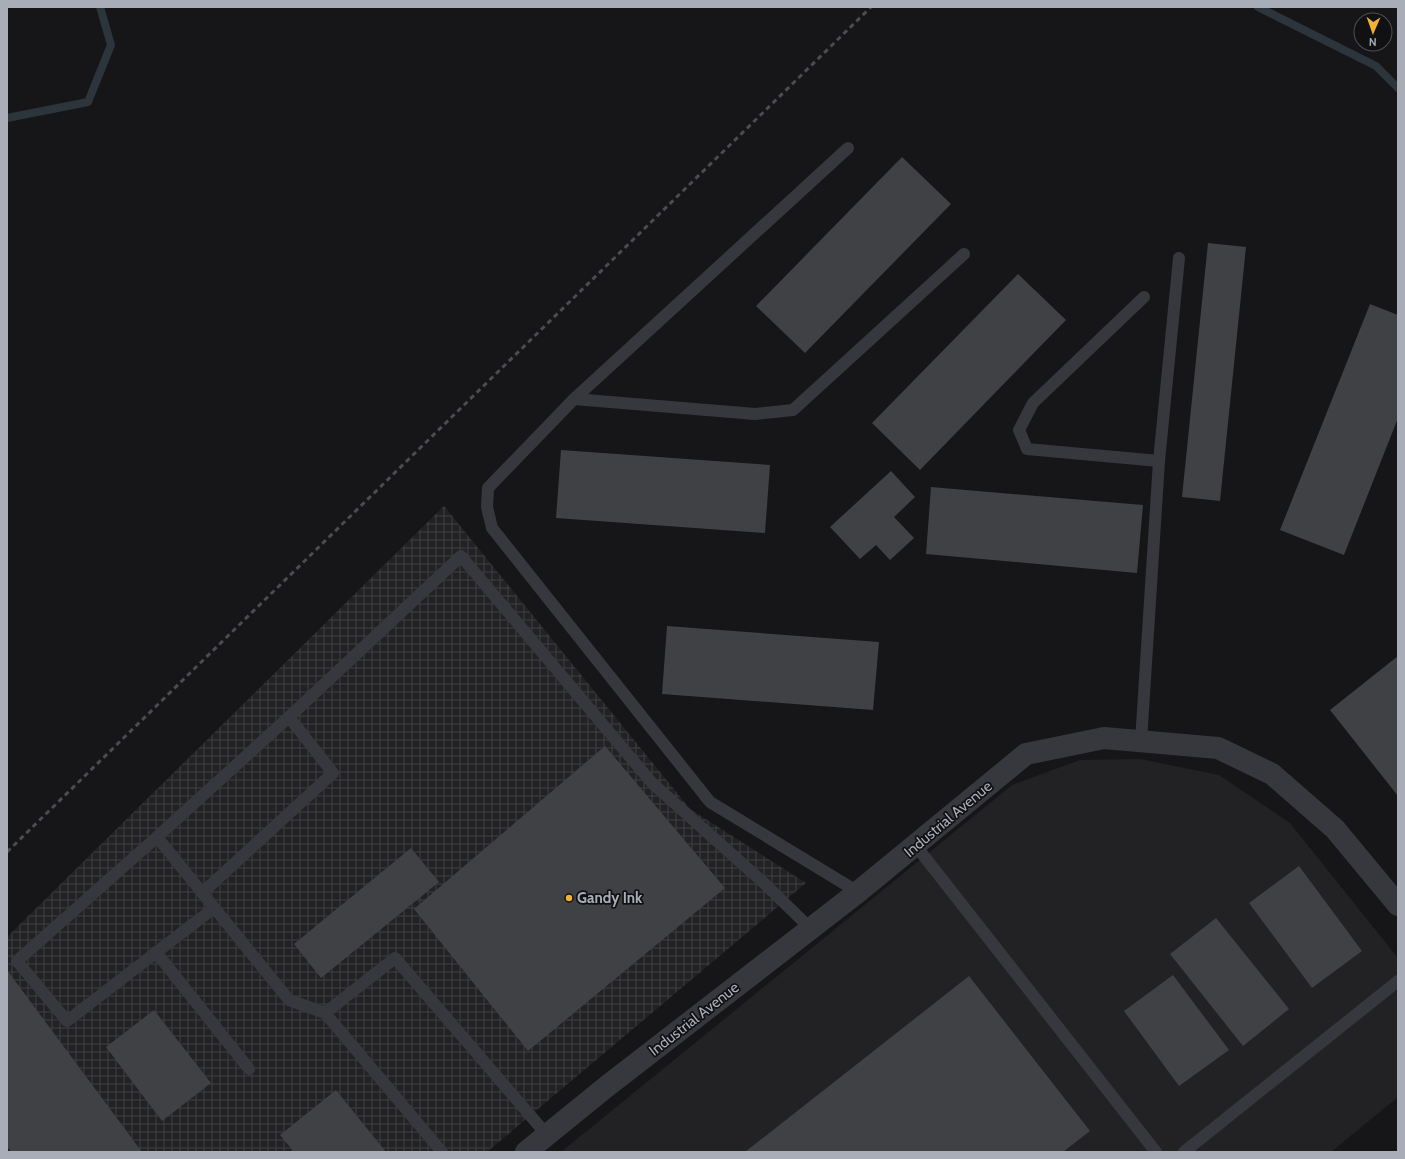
<svg xmlns="http://www.w3.org/2000/svg" width="1405" height="1159" viewBox="0 0 1405 1159" font-family="Cabin,sans-serif">
<defs>
<pattern id="industrial-grid" width="8" height="8" patternUnits="userSpaceOnUse"><rect width="8" height="8" fill="#222225"/><path d="M0 4h8M4 0v8" fill="none" stroke="#3f3f43"/></pattern>
</defs>
<rect width="100%" height="100%" fill="#161618"/>
<path fill="#222225" d="M1140 759 1219 775 1290 823 1398 958V1097L1331 1152H561L1012 785 1080 760Z"/>
<path fill="url(#industrial-grid)" d="M444 506 690 809 806 883 487 1152H7V937Z"/>
<g fill="none" stroke-linecap="round" stroke-linejoin="round">
<g stroke="#2c353c" stroke-width="8">
<path d="M1258 7 1376 66 1398 88"/>
<path d="M7 118 88 102 111 45 100 7"/>
</g>
</g>
<g fill="#404145">
<path d="M902 157 951 204 805 353 756 306Z"/>
<path d="M1208 243 1246 247 1220 501 1182 497Z"/>
<path d="M1018 274 1066 320 920 470 872 423Z"/>
<path d="M1370 304 1398 315V418L1344 555 1280 530Z"/>
<path d="M561 450 770 465 765 533 556 518Z"/>
<path d="M891 471 915 497 894 517 914 538 890 560 876 545 860 559 830 527Z"/>
<path d="M931 487 1143 505 1137 573 926 554Z"/>
<path d="M667 626 879 642 873 710 662 694Z"/>
<path d="M1398 656V796L1330 710Z"/>
<path d="M605 746 725 888 528 1051 414 909Z"/>
<path d="M411 848 439 882 321 978 294 944Z"/>
<path d="M1299 866 1362 951 1312 988 1249 903Z"/>
<path d="M1216 918 1289 1009 1243 1046 1170 954Z"/>
<path d="M7 970 142 1152H11L7 1146Z"/>
<path d="M1173 975 1229 1050 1179 1086 1124 1011Z"/>
<path d="M969 976 1090 1131 1063 1152H745Z"/>
<path d="M154 1010 211 1083 162 1121 106 1047Z"/>
<path d="M336 1090 386 1152H294L280 1135Z"/>
</g>
<g fill="none" stroke-linecap="round" stroke-linejoin="round">
<g stroke="#37383d" stroke-width="12">
<path d="M848 148 574 399 488 488 487 507 492 528 710 802 858 892"/>
<path d="M1144 297 1033 403 1019 430 1027 449 1159 461"/>
<path d="M574 399 755 414 793 410 964 254"/>
<path d="M289 717 461 556 652 783 765 884 811 929"/>
<path d="M1141 741 1159 461 1179 258"/>
<path d="M157 837 289 717 333 773 202 893"/>
<path d="M916 846 1156 1152"/>
<path d="M214 908 67 1021 17 961 157 837 289 1000 325 1013"/>
<path d="M156 952 249 1069"/>
<path d="M442 1152 325 1013 395 958 547 1135"/>
<path d="M1184 1152 1398 981"/>
</g>
<path stroke="#37383d" stroke-width="22" d="M526 1152 606 1087 858 892 1026 754 1104 738 1218 748 1272 774 1335 829 1398 905"/>
<path stroke="#4a4c52" stroke-width="3" stroke-dasharray="5 4" stroke-linecap="butt" d="M7 852 871 7"/>
</g>
<circle fill="#f2b134" stroke="#111113" stroke-width="1.5" cx="569" cy="898" r="4"/>
<g text-anchor="middle" stroke-width="3.5" stroke-linejoin="round" paint-order="stroke">
<g font-size="15" fill="#a8adb8" stroke="#111113">
<text transform="translate(948 819) rotate(-40)" y="5">Industrial Avenue</text>
<text transform="translate(694 1019) rotate(-38)" y="5">Industrial Avenue</text>
</g>
<g font-size="15" font-weight="bold" fill="#a8adb8" stroke="#111113" text-anchor="start">
<text x="577" y="903">Gandy Ink</text>
</g>
</g>
<rect width="1405" height="1159" fill="none" stroke="#a8adb8" stroke-width="16"/>
<g transform="translate(1373 32) rotate(182)"><circle r="19" fill="#111113" stroke="#4d4f55"/>
<path d="M0-3L7 15L0 10L-7 15Z" fill="#f2b134"/>
<text y="-6" font-size="11" font-weight="bold" text-anchor="middle" fill="#a8adb8">N</text>
</g>
</svg>
